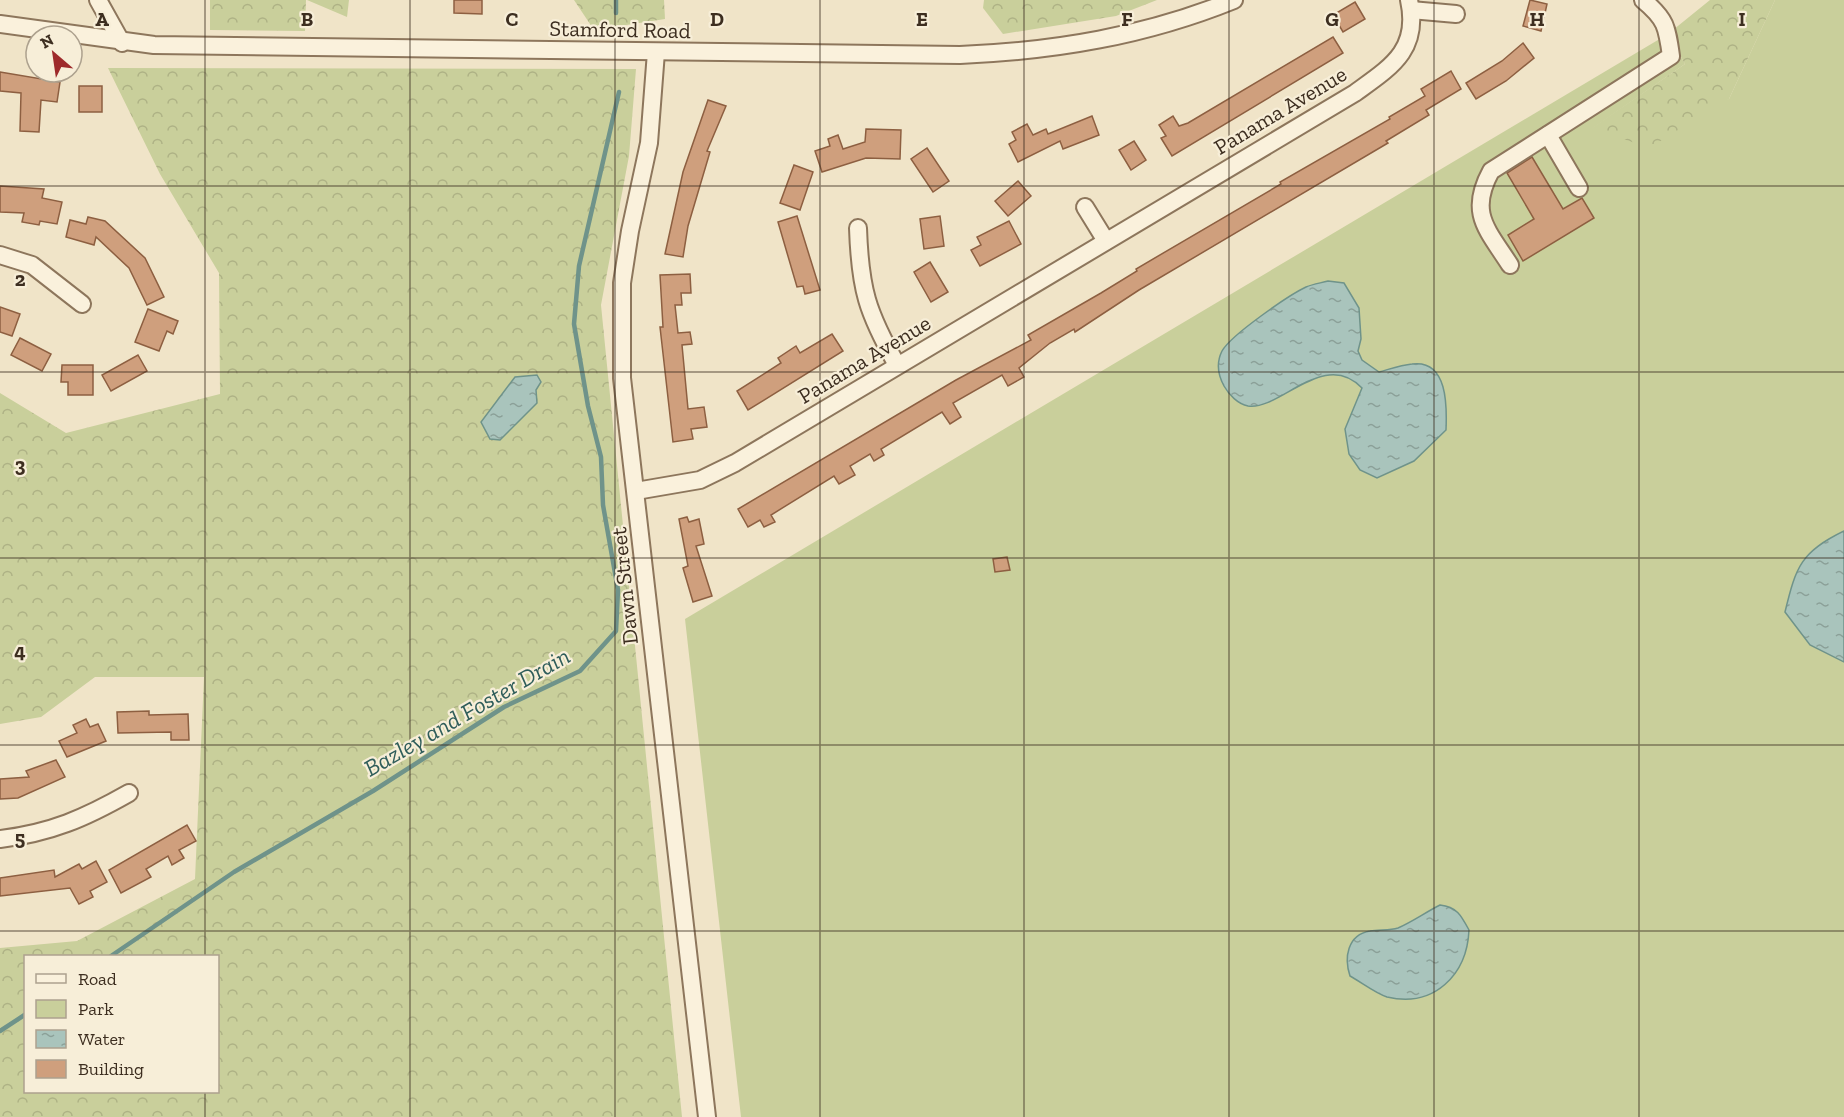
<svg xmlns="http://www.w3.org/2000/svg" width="1844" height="1117" viewBox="0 0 1844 1117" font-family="'Zilla Slab',serif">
<defs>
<pattern id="forest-crowns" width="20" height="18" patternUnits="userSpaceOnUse" patternTransform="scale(1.5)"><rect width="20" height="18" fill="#c9cf9b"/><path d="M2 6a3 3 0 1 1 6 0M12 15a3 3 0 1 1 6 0" fill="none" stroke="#aeb285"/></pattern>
<pattern id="water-ripples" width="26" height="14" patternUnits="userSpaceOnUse" patternTransform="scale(1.5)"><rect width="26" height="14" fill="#a9c4bc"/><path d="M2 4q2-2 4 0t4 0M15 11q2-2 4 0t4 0" fill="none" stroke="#8ba098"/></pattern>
</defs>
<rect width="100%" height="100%" fill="#f0e4c8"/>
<path fill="#c9cf9b" d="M1775 0H1844V1117H741L685 619 1668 34 1685 64 1593 128 1729 99Z"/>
<g fill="url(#forest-crowns)" fill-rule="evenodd">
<path d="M210 0H306L305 31 210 30Z"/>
<path d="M307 0H349L347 17Z"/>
<path d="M574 0H664L665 19 594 30Z"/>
<path d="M984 0H1157L1116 16 1003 34 983 8Z"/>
<path d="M1710 0H1775L1729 99 1649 148 1592 128 1685 64 1668 34Z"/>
<path d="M108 68 636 69 629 156 601 305 682 1117H0V948L77 941 195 879 204 677H95L41 717 0 724V393L66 433 220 394 219 273 160 174ZM26 956H218V1092H26Z"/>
</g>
<g fill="url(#water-ripples)" stroke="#6f938a" stroke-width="1.5">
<path d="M1328 281 1344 283 1359 308 1361 339 1358 351 1362 360 1379 372C1390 369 1401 365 1412 364 1448 359 1447 407 1446 430L1414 461 1377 478 1360 470 1349 454 1345 429 1362 388C1324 348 1280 411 1248 406 1238 404 1229 395 1224 386 1218 375 1216 363 1222 351 1231 335 1289 295 1306 287 1313 284 1321 283 1328 281Z"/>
<path d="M537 375 541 382 536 390 537 403 500 440 490 439 481 422 515 377Z"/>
<path d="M1844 531V662L1810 645 1785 612C1796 566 1801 552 1844 531Z"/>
<path d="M1440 905C1457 907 1461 915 1469 930 1467 975 1434 1008 1387 997 1375 993 1361 982 1350 976 1344 958 1347 935 1370 931 1379 929 1389 931 1398 928 1412 922 1426 912 1440 905Z"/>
</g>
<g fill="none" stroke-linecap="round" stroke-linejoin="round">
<g stroke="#6f938a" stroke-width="4.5">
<path d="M616 13V0"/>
<path d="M111 956 234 872 373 791 504 707 580 671 616 631 618 590 603 505 601 457 588 406 574 324 579 266 619 92"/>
<path d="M0 1031 26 1014"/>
</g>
</g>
<g fill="#cf9f7d" stroke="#8d5f41" stroke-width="1.5">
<path d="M454 0H482V14L454 13Z"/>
<path d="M1530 0 1547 4 1541 31 1523 26Z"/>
<path d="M1355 2 1365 19 1343 32 1333 15Z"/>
<path d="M1333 37 1343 53 1172 156 1161 138 1166 136 1159 125 1173 116 1179 126 1188 123Z"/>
<path d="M1523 43 1534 58 1506 81 1476 99 1466 83 1502 61Z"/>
<path d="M1451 71 1461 89 1426 110 1429 115 1386 141 1388 143 1139 290 1075 332 1074 329 1050 343 1019 368 1024 377 1008 386 1002 375 953 403 961 417 950 424 942 412 881 449 884 455 874 461 870 454 850 466 855 475 839 484 834 476 771 515 775 522 764 527 760 520 748 527 738 509 956 380 1031 340 1028 335 1101 293 1137 271 1136 269 1281 184 1280 182 1390 119 1389 117 1425 96 1421 89Z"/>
<path d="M0 72 60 82 57 102 41 100 39 132 20 131 21 93 0 91Z"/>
<rect x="79" y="86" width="23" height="26"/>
<path d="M708 100 726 106 707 151 710 152 688 226 683 257 665 254 683 172Z"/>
<path d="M1092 116 1099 135 1063 149 1060 141 1018 162 1009 144 1016 140 1012 132 1027 124 1033 135 1046 129 1048 134Z"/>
<path d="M866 129 901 130 900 159 866 158 822 172 815 151 830 146 828 139 838 135 843 149 865 142Z"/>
<path d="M1134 141 1146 160 1131 170 1119 150Z"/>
<path d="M927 148 949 181 933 192 911 159Z"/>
<path d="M1532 157 1563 209 1582 198 1594 218 1523 261 1508 235 1534 219 1507 173Z"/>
<path d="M794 165 813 172 800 210 780 203Z"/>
<path d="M1018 181 1031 196 1008 216 995 201Z"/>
<path d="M0 186 44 189 42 198 62 202 57 224 40 221 39 225 22 222 24 213 0 212Z"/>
<path d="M797 216 820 290 805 294 803 286 797 287 778 222Z"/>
<path d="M940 216 944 246 924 249 920 219Z"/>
<path d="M88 217 105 221 145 258 164 297 147 305 129 268 96 237 94 245 66 237 70 220 86 224Z"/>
<path d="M1009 221 1021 244 980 266 971 250 981 245 977 237Z"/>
<path d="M930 262 948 292 931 302 914 272Z"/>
<path d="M690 274 691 293H681L682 305H675L678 333 690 332 692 344 682 345 688 409 704 407 707 427 691 429 693 439 673 442 660 327H663L660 275Z"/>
<path d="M0 307 20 314 12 336 0 332Z"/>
<path d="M148 309 178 321 173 334 167 331 159 351 135 342Z"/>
<path d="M832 334 843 351 748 410 737 391 781 363 778 358 796 346 800 353Z"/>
<path d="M20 338 51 354 42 371 11 355Z"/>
<path d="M138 355 147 371 111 391 102 375Z"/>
<path d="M62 365H93V395H68V382H61Z"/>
<path d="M687 517 689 522 699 519 704 544 696 546 712 596 693 602 683 568 688 566 679 519Z"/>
<path d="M1007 557 1010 570 995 572 993 559Z"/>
<path d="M149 711V715L188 714 189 740H171V732L118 733 117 712Z"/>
<path d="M86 719 90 727 98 724 106 741 67 757 59 741 77 733 73 725Z"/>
<path d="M56 760 65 777 18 798 0 799V779L29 777 26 771Z"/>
<path d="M187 825 196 841 179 850 184 858 172 865 168 856 146 869 151 877 121 893 109 870Z"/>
<path d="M96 861 107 882 90 891 93 897 79 904 70 888 0 896V878L54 870 55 877 79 864 82 869Z"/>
</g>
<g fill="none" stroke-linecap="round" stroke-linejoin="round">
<defs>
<g id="minor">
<path d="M98 0 122 43"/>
<path d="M1411 10 1456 14"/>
<path d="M0 24 154 45 960 55C1055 51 1145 36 1234 0"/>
<path d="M656 52 649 143 630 231 622 283V378L707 1117"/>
<path d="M1548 135 1579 188"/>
<path d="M1085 207 1106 241"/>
<path d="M858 228C860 289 867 312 897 365"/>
<path d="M0 255 32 265 82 304"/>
<path d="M1510 265C1487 229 1468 213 1491 171L1671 56C1667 27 1666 19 1643 0"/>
<path d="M636 491 700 480 735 463 1355 93C1391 67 1420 50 1409 0"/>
<path d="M0 839C51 833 85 818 129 793"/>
</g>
</defs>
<use href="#minor" stroke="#8d765c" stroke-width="20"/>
<use href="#minor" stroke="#faf1dc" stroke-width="16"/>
</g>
<path fill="none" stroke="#3d2e20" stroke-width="1.5" stroke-opacity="0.55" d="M205 0V956M410 0V1117M615 0V1117M820 0V1117M1024 0V1117M1229 0V1117M1434 0V1117M1639 0V1117M0 186H1844M0 372H1844M0 558H1844M0 745H1844M0 931H1844M205 1092V1117"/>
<g text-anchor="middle" stroke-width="4.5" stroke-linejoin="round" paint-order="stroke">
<g font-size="22" fill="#3d2e20" stroke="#f7eed8">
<text transform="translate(620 29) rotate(1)" y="8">Stamford Road</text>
<text transform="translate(1280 110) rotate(-31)" y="8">Panama Avenue</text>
<text transform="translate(864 359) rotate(-31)" y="8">Panama Avenue</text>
<text transform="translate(624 586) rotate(-96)" y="8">Dawn Street</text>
</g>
<g font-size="24" font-style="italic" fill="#2f5d5a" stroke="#f7eed8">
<text transform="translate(467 712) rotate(-30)" y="8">Bazley and Foster Drain</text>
</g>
</g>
<g font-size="20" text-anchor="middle" font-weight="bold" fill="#3d2e20" stroke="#f7eed8" stroke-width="4.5" stroke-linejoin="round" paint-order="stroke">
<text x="102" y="26">A</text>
<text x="307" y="26">B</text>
<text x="512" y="26">C</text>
<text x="717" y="26">D</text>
<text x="922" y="26">E</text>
<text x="1127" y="26">F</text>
<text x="1332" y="26">G</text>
<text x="1537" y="26">H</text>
<text x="1742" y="26">I</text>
<text x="20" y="286">2</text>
<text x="20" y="472">3</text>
<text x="20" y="658">4</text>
<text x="20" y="845">5</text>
</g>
<rect x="24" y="955" width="195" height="138" fill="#f7eed8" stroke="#ada18e" stroke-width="1.5"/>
<rect x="36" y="974" width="30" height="9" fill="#faf1dc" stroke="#ada18e" stroke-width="1.5"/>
<text x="78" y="985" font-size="18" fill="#3d2e20">Road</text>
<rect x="36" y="1000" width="30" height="18" fill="#c9cf9b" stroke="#ada18e" stroke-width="1.5"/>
<text x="78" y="1015" font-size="18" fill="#3d2e20">Park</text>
<rect x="36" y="1030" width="30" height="18" fill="url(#water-ripples)" stroke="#ada18e" stroke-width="1.5"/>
<text x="78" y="1045" font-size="18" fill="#3d2e20">Water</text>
<rect x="36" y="1060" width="30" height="18" fill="#cf9f7d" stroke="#ada18e" stroke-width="1.5"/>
<text x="78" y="1075" font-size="18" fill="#3d2e20">Building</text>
<g transform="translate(54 54) rotate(331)"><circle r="28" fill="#f7eed8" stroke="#ada18e" stroke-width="1.5"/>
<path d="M0-4.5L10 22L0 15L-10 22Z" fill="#9e2a2b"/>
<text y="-9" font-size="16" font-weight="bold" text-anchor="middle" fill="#3d2e20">N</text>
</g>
</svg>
